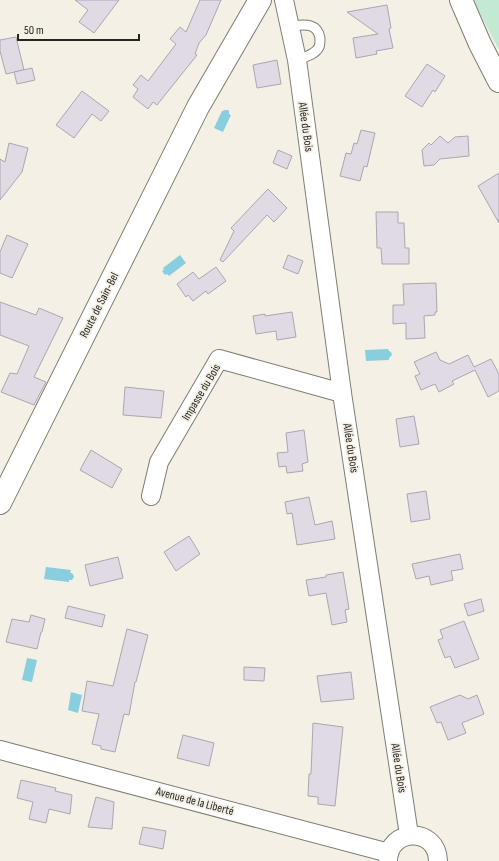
<svg xmlns="http://www.w3.org/2000/svg" width="499" height="861" viewBox="0 0 499 861" font-family="'Sofia Sans Condensed',sans-serif">
<rect width="100%" height="100%" fill="#f4f0e6"/>
<path fill="#c3e9d3" d="M473 0H499V50Z"/>
<g fill="#88cedf">
<path d="M225 110H228L229 111V114L231 115 223 132 214 128 222 111H223Z"/>
<path d="M180 255 186 263 169 276 167 274 165 275 162 271 164 270 163 268Z"/>
<path d="M388 349 389 351 391 352 392 355 389 358V360L366 361 365 350Z"/>
<path d="M46 567 71 570 70 572 73 574 74 577 72 580H69V582L44 579Z"/>
<path d="M27 658 37 660 32 682 22 680Z"/>
<path d="M71 692 82 695 78 713 68 710Z"/>
</g>
<g fill="#dfdae3" stroke="#aba6b0">
<path d="M75 0H119L94 33 79 22 88 10Z"/>
<path d="M200 0H221L206 35 199 43 195 54 197 55 157 105 153 102 148 109 133 97 138 89 133 85 141 75 148 81 176 44 170 39 180 27 186 32Z"/>
<path d="M387 5 391 28 389 29 393 48 376 51 377 54 356 58 353 38 378 34 347 12Z"/>
<path d="M16 37 24 70 6 74 0 51V40Z"/>
<path d="M277 60 281 84 257 88 253 65Z"/>
<path d="M427 64 445 76 435 92 433 90 422 107 405 96Z"/>
<path d="M32 68 35 80 17 84 14 72Z"/>
<path d="M82 91 109 111 101 121 92 114 74 138 56 125Z"/>
<path d="M361 130 375 133 367 167 364 166 360 181 340 176 346 153 351 154 354 143 357 144Z"/>
<path d="M440 136 448 143 455 137 468 136 469 156 440 159 434 165 424 166 422 150 429 143 431 145Z"/>
<path d="M9 143 28 148 22 172 0 200V159L5 162Z"/>
<path d="M278 150 292 156 287 169 273 163Z"/>
<path d="M499 173V223L478 186Z"/>
<path d="M268 189 287 208 274 222 267 215 223 262 220 260 234 231 231 228Z"/>
<path d="M376 212H398V223H404L405 248H409V264H382L381 248H377Z"/>
<path d="M7 235 28 244 12 278 0 273V252Z"/>
<path d="M288 255 303 261 298 274 283 268Z"/>
<path d="M216 267 226 281 208 294 206 291 193 301 188 295 186 297 177 284 193 272 199 279Z"/>
<path d="M436 283 437 312H435V315L424 316 425 338 406 339V323L393 324V305H404L403 284Z"/>
<path d="M0 302 36 315 39 308 63 318 34 377 46 382 34 405 1 392 10 373 17 374 29 346 0 335Z"/>
<path d="M292 312 296 337 277 340 276 331 256 334 253 316 265 314V316Z"/>
<path d="M436 352 440 360 449 364 468 355 474 367 491 359 499 374V391L488 397 475 370 452 381 454 384 439 392 435 384 421 390 415 376 420 374 414 362Z"/>
<path d="M125 387 164 391 161 418 123 415Z"/>
<path d="M414 416 419 444 400 447 396 419Z"/>
<path d="M304 430 308 462 302 464 303 471 287 473 286 466 279 467 277 453 288 452 286 433Z"/>
<path d="M91 450 122 469 112 488 80 470Z"/>
<path d="M426 491 430 519 411 522 407 494Z"/>
<path d="M309 497 315 525 332 521 335 539 297 545 292 513 287 514 285 502Z"/>
<path d="M189 536 200 554 176 571 164 552Z"/>
<path d="M460 554 463 569 451 571 453 580 431 585 429 576 416 579 412 564Z"/>
<path d="M118 557 123 578 90 586 85 565Z"/>
<path d="M343 572 349 609 345 610 347 622 332 625 326 593 309 596 306 580 326 577V575Z"/>
<path d="M481 599 484 611 468 616 464 604Z"/>
<path d="M68 606 105 615 102 627 65 618Z"/>
<path d="M31 615 45 619 42 632H41L37 649 6 642 12 619 29 622Z"/>
<path d="M464 621 479 659 455 668 450 656 445 658 438 640 443 638 440 630Z"/>
<path d="M127 629 148 635 136 682H135L129 715 124 714 115 752 101 749V746L92 744 99 714 82 711 87 681 113 686Z"/>
<path d="M244 667 265 668 264 681 244 680Z"/>
<path d="M351 672 354 699 321 702 317 676Z"/>
<path d="M460 695 468 699 477 695 484 714 462 723 466 733 448 740 441 722 437 723 430 707Z"/>
<path d="M313 723 343 727 335 806 318 804V797L308 796 309 774H311Z"/>
<path d="M183 735 214 743 209 766 177 758Z"/>
<path d="M21 780 56 788 55 791 72 795 70 814 49 809 46 823 29 819 33 802 17 798Z"/>
<path d="M96 797 114 802 112 829 88 827Z"/>
<path d="M143 827 166 831 163 849 139 844Z"/>
</g>
<g fill="none" stroke-linecap="round" stroke-linejoin="round">
<defs>
<path id="lane" d="M289 26C302 25 317 21 320 38 320 41 320 45 319 47 315 55 304 57 297 60"/>
<g id="street">
<path d="M284 0 297 60 342 393 409 835"/>
<path d="M151 496 159 462 219 359 342 393"/>
<path d="M0 750 389 853"/>
<path d="M388 861C388 828 437 826 438 861"/>
</g>
<g id="secondary">
<path d="M461 0 480 44 499 81"/>
<path d="M0 503 198 107 260 0"/>
</g>
</defs>
<use href="#lane" stroke="#7f7c73" stroke-width="11"/>
<use href="#street" stroke="#7f7c73" stroke-width="20"/>
<use href="#secondary" stroke="#7f7c73" stroke-width="24"/>
<use href="#lane" stroke="#fff" stroke-width="9"/>
<use href="#street" stroke="#fff" stroke-width="18"/>
<use href="#secondary" stroke="#fff" stroke-width="22"/>
</g>
<g text-anchor="middle" stroke-width="3.5" stroke-linejoin="round" paint-order="stroke">
<g font-size="12" fill="#262420" stroke="#f4f0e6">
<text transform="translate(306 127) rotate(82)" y="4">Allée du Bois</text>
<text transform="translate(99 305) rotate(-63)" y="4">Route de Sain-Bel</text>
<text transform="translate(201 392) rotate(-59)" y="4">Impasse du Bois</text>
<text transform="translate(351 448) rotate(81)" y="4">Allée du Bois</text>
<text transform="translate(399 768) rotate(81)" y="4">Allée du Bois</text>
<text transform="translate(195 801) rotate(15)" y="4">Avenue de la Liberté</text>
</g>
</g>
<path d="M18 34v6h121v-6" fill="none" stroke="#262420" stroke-width="2"/>
<text x="24" y="34" font-size="12" fill="#262420" stroke="#f4f0e6" stroke-width="3" paint-order="stroke">50 m</text>
</svg>
